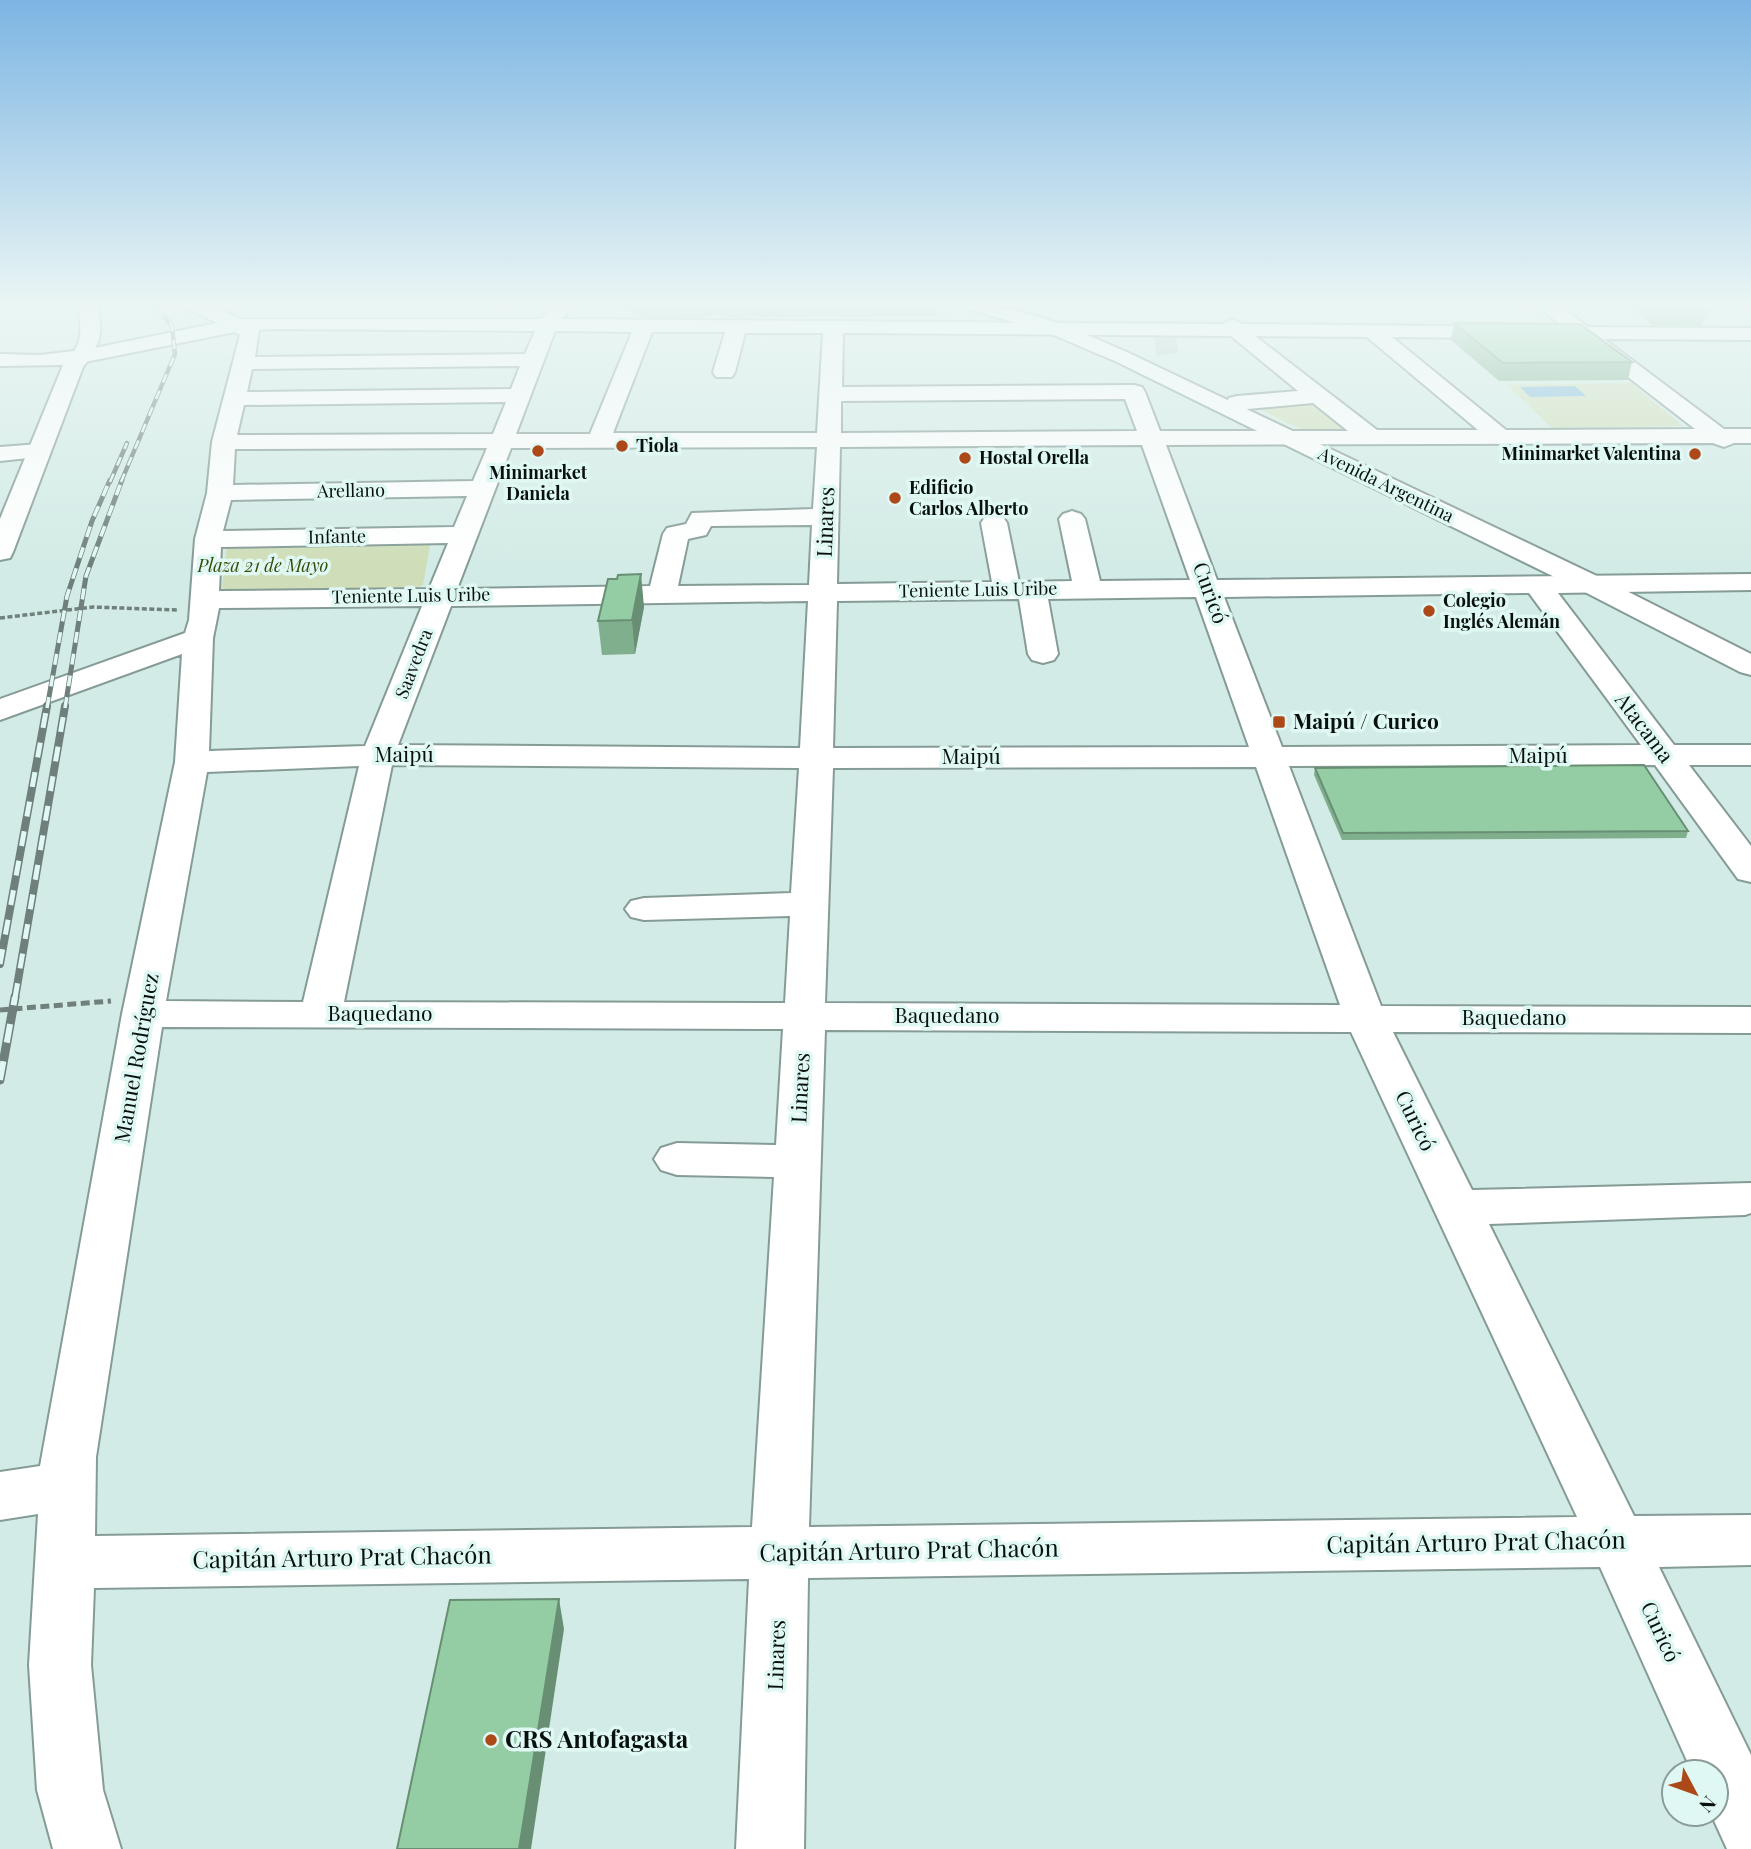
<svg xmlns="http://www.w3.org/2000/svg" width="1751" height="1849" viewBox="0 0 1751 1849" font-family="'Playfair Display',serif">
<rect width="100%" height="100%" fill="#d3ebe6"/>
<g fill="#cfdeb8">
<path d="M1631 383 1683 426 1552 428 1507 385Z"/>
<path d="M1312 402 1354 431 1313 435 1253 406Z"/>
<path d="M431 540 423 585 415 588 234 591 222 588 227 543Z"/>
</g>
<path fill="#7bb7dc" d="M1575 386 1586 396 1530 397 1520 387Z"/>
<g fill="none" stroke-linecap="round" stroke-linejoin="round">
<path stroke="#b5cac6" stroke-width="22" stroke-dasharray="22 10" stroke-linecap="butt" d="M1155 345 1183 341"/>
<defs>
<g id="minor">
<path d="M185 305H211L240 319H541L553 305H570L572 307 562 319 1223 324 1232 319 1242 324 1563 327 1537 305H1559L1588 327 1751 328V340L1604 339 1724 429H1751V443H1734L1724 447 1713 443 1166 445 1217 580 1751 574V590L1558 593 1674 745H1751V765H1689L1751 846V882L1738 879 1655 765 1289 766 1381 1006 1751 1007V1033L1393 1032 1472 1190 1751 1183V1213L1745 1215 1489 1224 1634 1516 1751 1515V1565L1659 1567 1751 1755V1849H1727L1711 1814H1716V1772H1692L1600 1567 808 1578 804 1849H736L749 1579 94 1588 91 1665 103 1790 121 1849H53L37 1790 29 1665 38 1514 0 1520V1472L40 1466 122 1014 175 762 182 654 0 720V699L185 633 189 620 195 539 207 493 212 442 240 335 235 332 80 363 73 361 70 357 73 353 80 351 217 323 188 309ZM259 330 271 329 535 331 525 354 255 357ZM555 331 632 332 590 434H516ZM652 332H725L713 372 716 377H732L735 372 745 333H823L817 433H613ZM843 333 1231 336 1298 391 1237 396 1229 398 1226 403 1229 408 1237 410 1313 403 1348 431H1160L1145 392 1142 387 1134 385 842 387ZM1255 336 1367 337 1478 430H1377ZM1392 337 1579 339 1695 429 1506 430ZM520 366 511 389 247 392 252 369ZM1125 399 1137 431 841 433V401ZM506 402 493 434 237 435 244 405ZM1142 445 1190 580 1100 581 1085 519 1081 514 1072 511 1063 514 1059 519 1072 581 1019 582 1007 523 1003 517 994 515 985 517 981 523 992 582 837 584 840 447ZM817 447 813 509 692 513 686 524 667 528 663 534 650 586 457 589 511 448ZM487 448 473 481 233 485 235 449ZM467 496 454 527 223 531 231 500ZM812 525 809 585 678 586 688 539 706 535 711 526ZM448 543 429 589 219 591 221 547ZM1529 593 1641 745 1282 747 1224 597ZM1196 597 1249 747 833 748 837 601 1019 599 1028 654 1032 660 1043 663 1054 660 1058 654 1048 599ZM808 601 800 748 398 745 451 606ZM422 606 365 746 209 751 213 638 219 608ZM392 765 799 768 791 893 644 898 631 901 625 909 631 917 644 920 790 916 785 1003 344 1002ZM359 766 303 1002 166 1001 207 772ZM1256 767 1340 1005 825 1003 833 768ZM162 1027 783 1029 776 1145 677 1143 661 1148 654 1159 661 1170 677 1175 774 1177 752 1527 95 1536 96 1457ZM825 1030 1351 1032 1577 1517 809 1527Z"/>
<path d="M39 444 47 446 51 451 47 456 0 461V447Z"/>
</g>
<g id="major">
<path d="M77 305H97C104 332 100 346 83 367L13 552 10 558 0 560V519L63 365 0 366V354L40 355 74 351C83 340 81 318 77 305Z"/>
<path d="M966 305C1025 305 1078 331 1131 354L1601 578 1751 654V675L1740 672 1581 590 1117 362 1049 333 969 309Z"/>
</g>
</defs>
<use href="#minor" stroke="#859b96" stroke-width="4"/>
<use href="#major" stroke="#859b96" stroke-width="4"/>
<path stroke="#70817d" stroke-width="3.5" stroke-dasharray="5 2.5" stroke-linecap="butt" d="M0 618 93 607 177 610"/>
<path stroke="#70817d" stroke-width="5" stroke-dasharray="9 4.5" stroke-linecap="butt" d="M0 1010 111 1001"/>
<use href="#minor" fill="#fff" fill-rule="evenodd"/>
<use href="#major" fill="#fff" fill-rule="evenodd"/>
<defs>
<g id="rail-far3">
<path d="M110 482 127 443"/>
<path d="M121 482 175 354 172 326 155 305"/>
</g>
<g id="rail-far2">
<path d="M47 708 67 596 92 521 110 480"/>
<path d="M65 708 86 576 122 480"/>
</g>
<g id="rail-far1">
<path d="M0 964 47 706"/>
<path d="M15 998 65 706"/>
</g>
<path id="rail" d="M0 1080 15 997"/>
</defs>
<use href="#rail-far3" stroke="#6f7f7c" stroke-width="4.5"/>
<use href="#rail-far2" stroke="#6f7f7c" stroke-width="5"/>
<use href="#rail-far1" stroke="#6f7f7c" stroke-width="8"/>
<use href="#rail" stroke="#6f7f7c" stroke-width="9"/>
<use href="#rail-far3" stroke="#e0f8f3" stroke-width="2.5" stroke-dasharray="9" stroke-linecap="butt"/>
<use href="#rail-far2" stroke="#e0f8f3" stroke-width="3.5" stroke-dasharray="11" stroke-linecap="butt"/>
<use href="#rail-far1" stroke="#e0f8f3" stroke-width="5" stroke-dasharray="15" stroke-linecap="butt"/>
<use href="#rail" stroke="#e0f8f3" stroke-width="6" stroke-dasharray="19" stroke-linecap="butt"/>
</g>
<g fill="#7faf8d">
<path d="M611 305H936L935 316 726 317 717 314 703 317H646Z"/>
<path d="M1630 305H1698L1706 312 1702 325H1652Z"/>
<path d="M1454 323 1632 362 1628 380 1499 381 1451 340Z"/>
<path d="M644 607 635 654 602 655 598 621Z"/>
<path d="M1315 768 1688 831 1686 838 1342 840 1314 775Z"/>
</g>
<g fill="#688f73">
<path d="M706 305H716L717 314 703 317V306Z"/>
<path d="M641 574 644 607 635 654 632 620Z"/>
<path d="M559 1599 564 1629 531 1849H519Z"/>
</g>
<g fill="#94cca4" stroke="#688f73" stroke-width="2">
<path d="M644 305H706L703 306Z"/>
<path d="M1648 305H1698L1706 312H1656Z"/>
<path d="M1454 323 1580 324 1632 362 1503 363Z"/>
<path d="M641 574 632 620 598 621 608 579H617L618 575Z"/>
<path d="M1644 765 1688 831 1343 833 1315 768Z"/>
<path d="M559 1599 519 1849H397L450 1600Z"/>
</g>
<linearGradient id="sky" x2="0" y2="1"><stop stop-color="#7cb5e3"/><stop offset="0.54" stop-color="#ebf6f4"/><stop offset="1" stop-color="#ebf6f4" stop-opacity="0"/></linearGradient>
<rect width="1751" height="564" fill="url(#sky)"/>
<g fill="#ad4818" stroke="#e0f8f3" stroke-width="2.5">
<circle cx="622" cy="446" r="7"/>
<circle cx="538" cy="451" r="7"/>
<circle cx="1695" cy="454" r="7"/>
<circle cx="965" cy="458" r="7"/>
<circle cx="895" cy="498" r="7"/>
<circle cx="1429" cy="611" r="7"/>
<rect x="1272" y="715" width="14" height="14" rx="3.5"/>
<circle cx="491" cy="1740" r="7"/>
</g>
<g text-anchor="middle" stroke-width="7" stroke-linejoin="round" paint-order="stroke">
<g font-size="18" font-weight="bold" fill="#09110f" stroke="#e0f8f3" text-anchor="start">
<text x="636" y="452">Tiola</text>
<text x="1681" y="460" text-anchor="end">Minimarket Valentina</text>
<text x="979" y="464">Hostal Orella</text>
<text x="538" y="479" text-anchor="middle">Minimarket<tspan x="538" dy="21">Daniela</tspan></text>
<text x="909" y="494">Edificio<tspan x="909" dy="21">Carlos Alberto</tspan></text>
<text x="1443" y="607">Colegio<tspan x="1443" dy="21">Inglés Alemán</tspan></text>
</g>
<g font-size="18" fill="#09110f" stroke="#e0f8f3">
<text transform="translate(1386 485) rotate(26)" y="6">Avenida Argentina</text>
<text transform="translate(351 491) rotate(-1)" y="6">Arellano</text>
<text transform="translate(337 537) rotate(-1)" y="6">Infante</text>
<text transform="translate(978 590) rotate(-1)" y="6">Teniente Luis Uribe</text>
<text transform="translate(411 596) rotate(-1)" y="6">Teniente Luis Uribe</text>
<text transform="translate(414 664) rotate(-69)" y="6">Saavedra</text>
</g>
<g font-size="18" font-style="italic" fill="#374b0b" stroke="#e0f8f3">
<text x="263" y="572">Plaza 21 de Mayo</text>
</g>
<g font-size="21" fill="#09110f" stroke="#e0f8f3">
<text transform="translate(826 522) rotate(-88)" y="7">Linares</text>
<text transform="translate(1210 593) rotate(70)" y="7">Curicó</text>
<text transform="translate(1644 728) rotate(53)" y="7">Atacama</text>
<text x="404" y="762">Maipú</text>
<text x="1538" y="763">Maipú</text>
<text x="971" y="764">Maipú</text>
<text x="380" y="1021">Baquedano</text>
<text x="947" y="1023">Baquedano</text>
<text x="1514" y="1025">Baquedano</text>
<text transform="translate(137 1058) rotate(-80)" y="7">Manuel Rodríguez</text>
<text transform="translate(801 1088) rotate(-87)" y="7">Linares</text>
<text transform="translate(1415 1121) rotate(64)" y="7">Curicó</text>
<text transform="translate(1660 1632) rotate(65)" y="7">Curicó</text>
<text transform="translate(777 1655) rotate(-88)" y="7">Linares</text>
</g>
<g font-size="21" font-weight="bold" fill="#09110f" stroke="#e0f8f3" text-anchor="start">
<text x="1293" y="729">Maipú / Curico</text>
</g>
<g font-size="24" fill="#09110f" stroke="#e0f8f3">
<text transform="translate(1476 1543) rotate(-1)" y="8">Capitán Arturo Prat Chacón</text>
<text transform="translate(909 1551) rotate(-1)" y="8">Capitán Arturo Prat Chacón</text>
<text transform="translate(342 1558) rotate(-1)" y="8">Capitán Arturo Prat Chacón</text>
</g>
<g font-size="24" font-weight="bold" fill="#09110f" stroke="#e0f8f3" text-anchor="start">
<text x="505" y="1748">CRS Antofagasta</text>
</g>
</g>
<g transform="translate(1695 1793) rotate(131)"><circle r="33" fill="#e0f8f3" stroke="#8a9c98" stroke-width="2"/>
<path d="M0-5L12 26L0 18L-12 26Z" fill="#ad4818"/>
<text y="-10" font-size="19" font-weight="bold" text-anchor="middle" fill="#09110f">N</text>
</g>
</svg>
